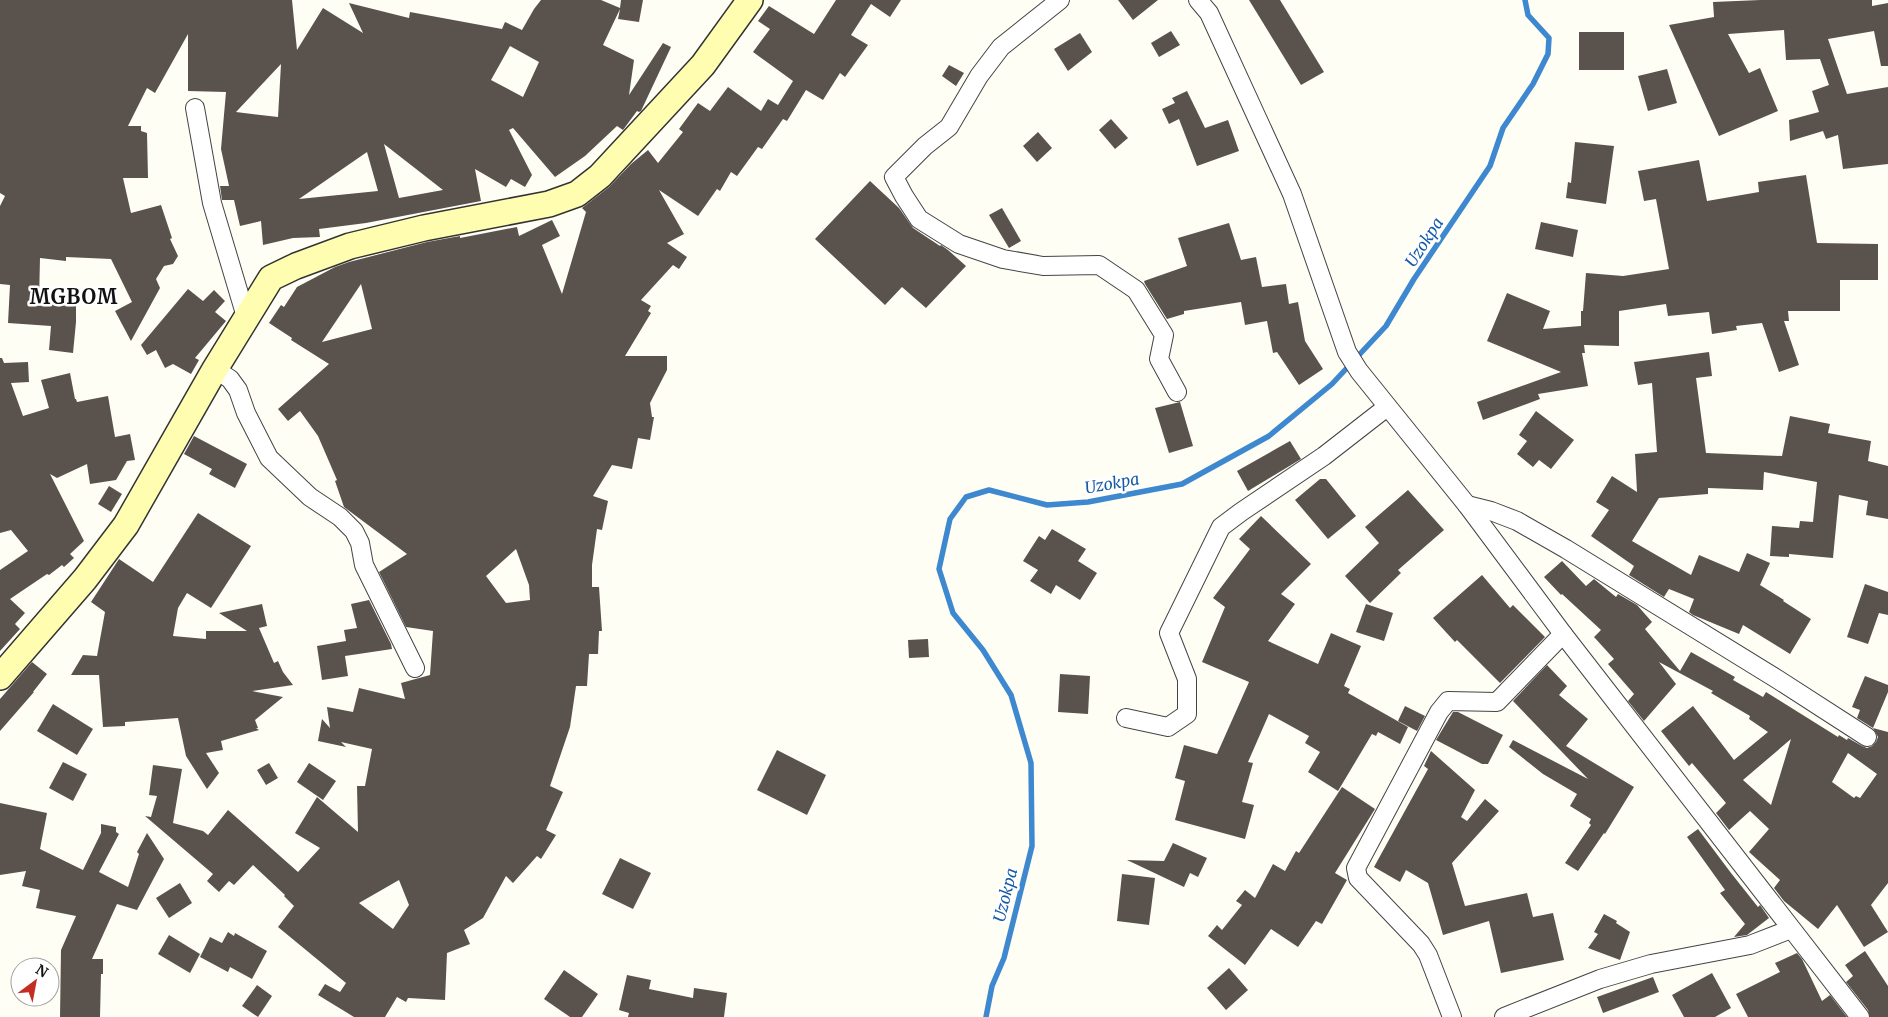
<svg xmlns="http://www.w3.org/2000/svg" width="1888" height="1017" viewBox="0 0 1888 1017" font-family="Merriweather,serif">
<rect width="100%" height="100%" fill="#fffef5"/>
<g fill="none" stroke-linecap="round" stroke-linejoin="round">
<path stroke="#3e88cf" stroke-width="5.5" d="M986 1017 992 986 1004 958 1032 846 1031 763 1011 695 983 650 953 613 939 569 950 519 966 497 989 490 1047 505 1088 502 1182 484 1269 436 1332 384 1386 326 1414 279 1490 166 1503 128 1533 84 1548 54 1549 38 1528 15 1525 0"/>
</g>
<g fill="#5a534d" fill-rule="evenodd">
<path d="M0 0H292L297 50 323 8 363 33 349 3 409 18 410 12 502 29 505 22 522 30 534 9 541 0H601L620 8 621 0H643L639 22 618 19 620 9 603 45 634 60 629 95 663 43 671 47 641 111 639 112 637 111 623 130 617 126 585 156 555 177 513 128 509 130 532 175 525 187 511 179 506 187 475 169 481 201 366 223 319 229 320 237 293 238 263 245 261 221 240 226 234 200H222L220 186H229L221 149 226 92 188 91V34L155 93 147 88 128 126H141V131L147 133 148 178H123L131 213 161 205 172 238 170 239 178 256 173 264 164 266 156 279 160 288 131 341 115 311 132 302 111 259 66 257V261L40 258 39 302 76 300V322L73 353 49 350 51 326 8 323 10 285 0 284V206L5 196 0 193ZM510 46 539 62 523 97 491 80ZM281 64 278 117 236 112ZM384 144 443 190 399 198ZM367 152 378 191 299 199Z"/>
<path d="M836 0H901L890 17 871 4 851 35 868 45 845 77 840 73 823 100 806 90 787 121 783 119 762 149 758 147 737 176 731 172 720 191 717 189 698 216 659 190 684 234 667 243 687 257 679 269 673 265 641 300 651 306 648 311 651 313 625 356H667V370L650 403 652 417H654L650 440 638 438 632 469 612 465 593 496 608 501 602 530 597 529 592 565V587H599L602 631H599L598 654H589L587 686H576L570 727 550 786 563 792 546 830 556 835 541 859 537 856 513 883 506 876 483 918 464 930 470 944 447 953 445 1000 408 998 406 1002 397 997 385 1017H354L318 995 325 984 340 992 346 983 278 927 294 906 284 896 285 895 253 865 234 885 229 881 219 892 207 881 213 874 145 816 151 817 157 796 149 795 153 765 182 769 173 823 203 831 208 835 228 810 298 872 320 848 295 833 317 797 358 832 357 786H365L372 749 341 742 346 747 318 741 322 719 330 728 327 707 353 712 359 688 405 699 401 683 430 675 433 631 406 627 379 572 407 554 344 507 335 481 337 480 318 436 300 411 288 421 278 409 329 364 291 340 292 338 269 323 281 305 284 307 297 287 335 267 349 262 427 242 460 236V238L517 227 519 236 552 220 560 236 542 245 562 294 586 212 582 208 609 187 631 164 648 150 658 163 683 132 679 129 698 103 710 111 728 87 761 111 768 99 778 105 793 81 753 52 770 29 758 21 769 6 814 34ZM361 284 372 329 322 342ZM516 549 529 585 530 600 506 603 486 576ZM399 880 409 905 393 929 359 903Z"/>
<path d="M1118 0H1158L1133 20Z"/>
<path d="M1249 0H1280L1324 72 1301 85Z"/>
<path d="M1760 0H1872V6L1888 3V66H1881L1874 31 1828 39 1847 94 1888 87V164L1843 169 1838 135 1826 139 1823 131 1790 141 1789 120 1819 112 1812 91 1829 85 1820 59 1786 60 1784 30 1728 34 1749 73 1760 68 1778 111 1719 136 1669 25 1714 17 1713 2Z"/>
<path d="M1171 31 1180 45 1159 57 1151 43Z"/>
<rect x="1579" y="32" width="45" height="38"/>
<path d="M1080 33 1092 52 1068 71 1054 49Z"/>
<path d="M949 65 964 73 956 86 942 76Z"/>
<path d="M1667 69 1677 103 1648 111 1638 76Z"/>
<path d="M1187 91 1205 128 1228 120 1239 151 1197 166 1179 119 1169 124 1162 109 1175 103 1172 98Z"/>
<path d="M1111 119 1128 138 1115 149 1099 130Z"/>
<path d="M1038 132 1052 148 1037 162 1023 146Z"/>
<path d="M1575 142 1614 146 1606 204 1566 198 1568 182 1571 183Z"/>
<path d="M1699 160 1707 201 1759 192 1758 182 1806 175 1817 243 1878 244V280H1840V311H1788L1789 321H1784L1799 365 1779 372 1762 323 1736 326 1737 330 1712 334 1709 312 1668 316 1666 304 1619 311V346L1584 345 1585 353H1582L1588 386 1538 394 1540 399 1483 420 1477 402 1561 372 1487 341 1507 293 1550 311 1543 329 1581 326V311H1583L1586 273 1623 276 1669 269 1656 199 1644 201 1638 171Z"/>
<path d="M870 181 899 208 913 228 940 246 941 245 948 250 966 266 926 308 902 287 885 305 815 239Z"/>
<path d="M1002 208 1021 241 1009 248 989 215Z"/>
<path d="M1541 222 1578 230 1573 257 1535 249Z"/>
<path d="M1229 223 1241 260 1256 257 1262 287 1286 284 1289 304 1298 302 1305 341 1323 369 1299 385 1277 352 1273 353 1267 321 1245 325 1241 302 1184 311V314L1167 319 1145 284 1144 281 1187 266 1178 238Z"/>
<path d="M188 289 203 301 214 290 225 301 215 312 226 321 195 358 199 360 191 374 173 364 165 368 156 350 147 355 141 345Z"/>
<path d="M1709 352 1712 376 1696 378 1706 453 1782 456 1790 416 1830 424 1828 433 1871 441 1868 461 1888 466V519L1866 515 1868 501 1839 495 1833 558 1789 554V557L1770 556 1772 526 1799 528 1800 521 1813 522 1817 482 1764 472 1763 490 1708 488V494L1659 498 1632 541 1691 575 1699 555 1739 572 1747 553 1770 563 1760 585 1784 600 1783 601 1811 619 1790 654 1743 625 1739 634 1693 615 1689 612 1694 599 1669 589 1664 597 1629 575 1634 566 1591 536 1609 510 1596 502 1612 476 1637 492 1635 454 1657 452 1652 383 1638 385 1634 362Z"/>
<path d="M0 358H2L4 363 28 362 29 382 11 383 23 416 49 408 41 380 70 373 75 399H76L77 402 108 396 115 437 130 434 135 460 127 461 116 480 90 484 87 464 57 478 50 474 84 541 70 554 74 558 64 567 62 565 49 575 47 574 10 599 25 613 15 624 20 629 0 651V570L28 551 11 530 0 533Z"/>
<path d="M1180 402 1193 446 1169 453 1155 408Z"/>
<path d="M1536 411 1574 440 1551 469 1539 460 1533 467 1517 454 1527 441 1519 435Z"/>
<path d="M194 436 247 464 235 488 209 474 212 469 184 454Z"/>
<path d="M1290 441 1301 459 1248 491 1237 471Z"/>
<path d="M1320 479H1326L1356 516 1328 539 1295 500Z"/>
<path d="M109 486 122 494 111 512 98 504Z"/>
<path d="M1408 490 1444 530 1398 570 1401 573 1370 603 1345 576 1379 543 1365 527Z"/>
<path d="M198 513 251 546 211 608 187 593 178 608 173 636 206 639V631H247L219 613 262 604 267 626 259 628 274 663 278 661 283 672 293 685 252 691 283 697 255 720 258 728H256L259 730 221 741 223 750 206 753 219 773 207 789 186 756 178 718 125 722V726L103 727 99 675H71L83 655 97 656 105 612 91 602 119 559 153 582Z"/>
<path d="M1261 516 1311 564 1281 594 1295 604 1268 641 1318 664 1331 633 1361 646 1344 686 1350 689 1348 693 1408 727 1400 744 1378 732 1376 736 1372 734 1338 791 1308 772 1320 752 1305 743 1309 736 1269 714 1248 762 1253 763 1242 802 1254 805 1245 839 1175 820 1185 781 1175 778 1184 745 1217 754 1249 682 1202 662 1225 607 1213 598 1250 549 1239 539Z"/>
<path d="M1052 529 1086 549 1078 561 1097 573 1080 600 1056 585 1051 594 1030 581 1038 570 1023 561 1039 536 1045 540Z"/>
<path d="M1562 561 1586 586 1594 579 1616 597 1618 594 1637 605 1652 622 1645 629 1680 671 1691 652 1735 677 1733 680 1763 697 1766 692 1838 737 1839 735 1847 740 1848 738 1862 746 1867 748 1872 746 1876 742 1878 737 1873 728 1857 718 1860 710 1852 707 1865 676 1888 685V692L1873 728 1888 732V883L1871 905 1888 932 1864 947 1837 905 1818 929 1784 901 1774 888 1780 880 1749 852 1769 829 1750 811 1729 830 1716 813 1726 803 1692 763 1689 766 1661 731 1693 706 1734 760 1768 732 1749 719 1750 716 1711 693 1713 691 1659 662 1676 684 1644 721 1628 701 1634 694 1608 664 1614 659 1594 637 1601 630 1562 594 1561 595 1544 577ZM1791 739 1771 805 1743 780ZM1848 753 1877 774 1860 798 1856 796 1854 798 1832 782Z"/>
<path d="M1482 575 1510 608 1513 605 1545 637 1500 683 1457 640 1455 642 1433 618Z"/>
<path d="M1865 584 1888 592V615L1879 613 1868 644 1847 637Z"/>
<path d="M369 600 391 644 392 649 345 656 348 676 322 680 317 646 346 641 344 630 357 628 351 604Z"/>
<path d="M1366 604 1393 613 1384 641 1356 632Z"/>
<path d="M928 639 929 657 909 658 908 640Z"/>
<path d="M32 662 47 674 33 692H34L0 731V699Z"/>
<path d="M1547 665 1567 686 1559 695 1588 719 1566 746 1634 787 1605 834 1604 833 1578 871 1565 863 1591 825 1589 823 1591 819 1570 806 1577 794 1543 774 1509 747 1513 740 1588 779 1513 701Z"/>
<path d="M1060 674 1090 676 1088 714 1058 712Z"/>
<path d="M53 704 93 729 77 755 37 731Z"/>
<path d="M1405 706 1425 716 1417 731 1398 721Z"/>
<path d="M1453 712H1458L1503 735 1488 764H1482L1436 740Z"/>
<path d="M777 750 826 775 807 815 757 790Z"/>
<path d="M1431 751 1475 790 1461 817 1467 821 1485 799 1499 811 1452 863 1465 906 1527 893 1533 917 1553 913 1564 960 1501 973 1489 921 1443 935 1428 883 1406 870 1400 882 1374 867 1428 769 1424 766Z"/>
<path d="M63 762 87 774 73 801 49 788Z"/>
<path d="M269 763 278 778 266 785 257 770Z"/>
<path d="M309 763 336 781 323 800 297 782Z"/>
<path d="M1342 787 1375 809 1335 873 1347 880 1322 924 1316 921 1298 947 1271 929 1245 965 1208 936 1217 925 1222 930 1242 905 1236 901 1245 890 1255 898 1273 864 1285 871 1296 851 1299 853Z"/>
<path d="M0 803 47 813 40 849 83 870 101 833V824L116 827V832L119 834 99 872 128 887 139 854 137 852 147 833 164 859 137 910 117 904 92 959H103V974H101L100 1017H60L61 950 76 916 36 908 40 890 22 886 26 871 0 875Z"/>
<path d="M1698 829 1731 873 1758 907 1760 905 1769 918 1747 935 1734 937 1745 924 1720 893 1725 890 1687 837Z"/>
<path d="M1173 843 1207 858 1198 877 1190 873 1184 887 1127 860 1164 861Z"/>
<path d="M620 858 651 873 633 909 602 894Z"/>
<path d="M1122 874 1155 878 1149 925 1117 921Z"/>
<path d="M180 883 192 903 169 918 156 898Z"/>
<path d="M1604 914 1617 921 1616 923 1630 932 1620 960 1588 948 1598 934 1594 932Z"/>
<path d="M228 932 234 936 235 933 267 951 252 979 230 967 228 972 200 957 210 937 222 943Z"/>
<path d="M169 935 200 954 190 973 158 954Z"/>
<path d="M1865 951 1888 986V1017H1870L1868 1010 1846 982 1853 976 1845 965Z"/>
<path d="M1797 953 1802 959 1822 1001 1830 995 1847 1017H1748L1736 994 1780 972 1775 963Z"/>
<path d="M1229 968 1248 990 1226 1010 1207 988Z"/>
<path d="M564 970 598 994 582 1017H570L544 999Z"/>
<path d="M1712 973 1731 1008 1715 1017H1684L1672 995Z"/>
<path d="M627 975 651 980 649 989 693 998 694 988 727 993 724 1017H628L629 1013 619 1010Z"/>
<path d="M1653 977 1659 992 1603 1013 1597 997Z"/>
<path d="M257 985 272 996 258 1017 242 1006Z"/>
</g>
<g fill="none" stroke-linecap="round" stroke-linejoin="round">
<defs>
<g id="minor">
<path d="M1060 0 1001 47 979 76 949 127 925 146 894 177 904 196 919 219 959 244 1003 259 1043 266 1099 265 1136 290 1164 335 1159 359 1177 392"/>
<path d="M1198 0 1209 13 1292 194 1347 352 1359 371 1467 505 1563 634 1860 1017"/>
<path d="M195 108 212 203 246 317"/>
<path d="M215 369 230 379 238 390 246 413 269 458 310 497 340 517 354 531 360 543 364 565 415 668"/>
<path d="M1467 505 1491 511 1517 521 1566 549 1777 679 1867 737"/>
<path d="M1126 718 1168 727 1187 714V679L1169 633 1221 527 1241 512 1324 456 1387 407"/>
<path d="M1452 1017 1428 955 1421 944 1358 878 1356 868 1439 712 1448 701 1497 702 1563 634"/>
<path d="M1504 1017 1600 979 1651 964 1750 945 1791 929"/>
</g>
<path id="secondary" d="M0 677 85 579 126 525 215 369 271 278 296 266 350 246 424 228 549 204 577 194 600 176 703 65 750 0"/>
</defs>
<use href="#minor" stroke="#444" stroke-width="20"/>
<use href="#secondary" stroke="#333" stroke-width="28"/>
<use href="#minor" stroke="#fff" stroke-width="18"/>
<use href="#secondary" stroke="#fffeb0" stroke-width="25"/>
</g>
<g text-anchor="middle" stroke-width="5" stroke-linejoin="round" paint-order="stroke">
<g font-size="16" font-style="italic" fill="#175aa6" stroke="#fff">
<text transform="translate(1424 242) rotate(-57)" y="6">Uzokpa</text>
<text transform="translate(1112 483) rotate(-10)" y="6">Uzokpa</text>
<text transform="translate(1005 895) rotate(-76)" y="6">Uzokpa</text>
</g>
<g font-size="20" font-weight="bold" letter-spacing="1" fill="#111" stroke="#fff">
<text x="74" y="304">MGBOM</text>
</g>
</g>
<g transform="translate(35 982) rotate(32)"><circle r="24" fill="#ffffff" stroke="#a0a0a0"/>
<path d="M0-4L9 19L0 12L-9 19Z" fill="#c42d26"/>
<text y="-8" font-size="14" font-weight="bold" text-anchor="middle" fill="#111111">N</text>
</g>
</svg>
